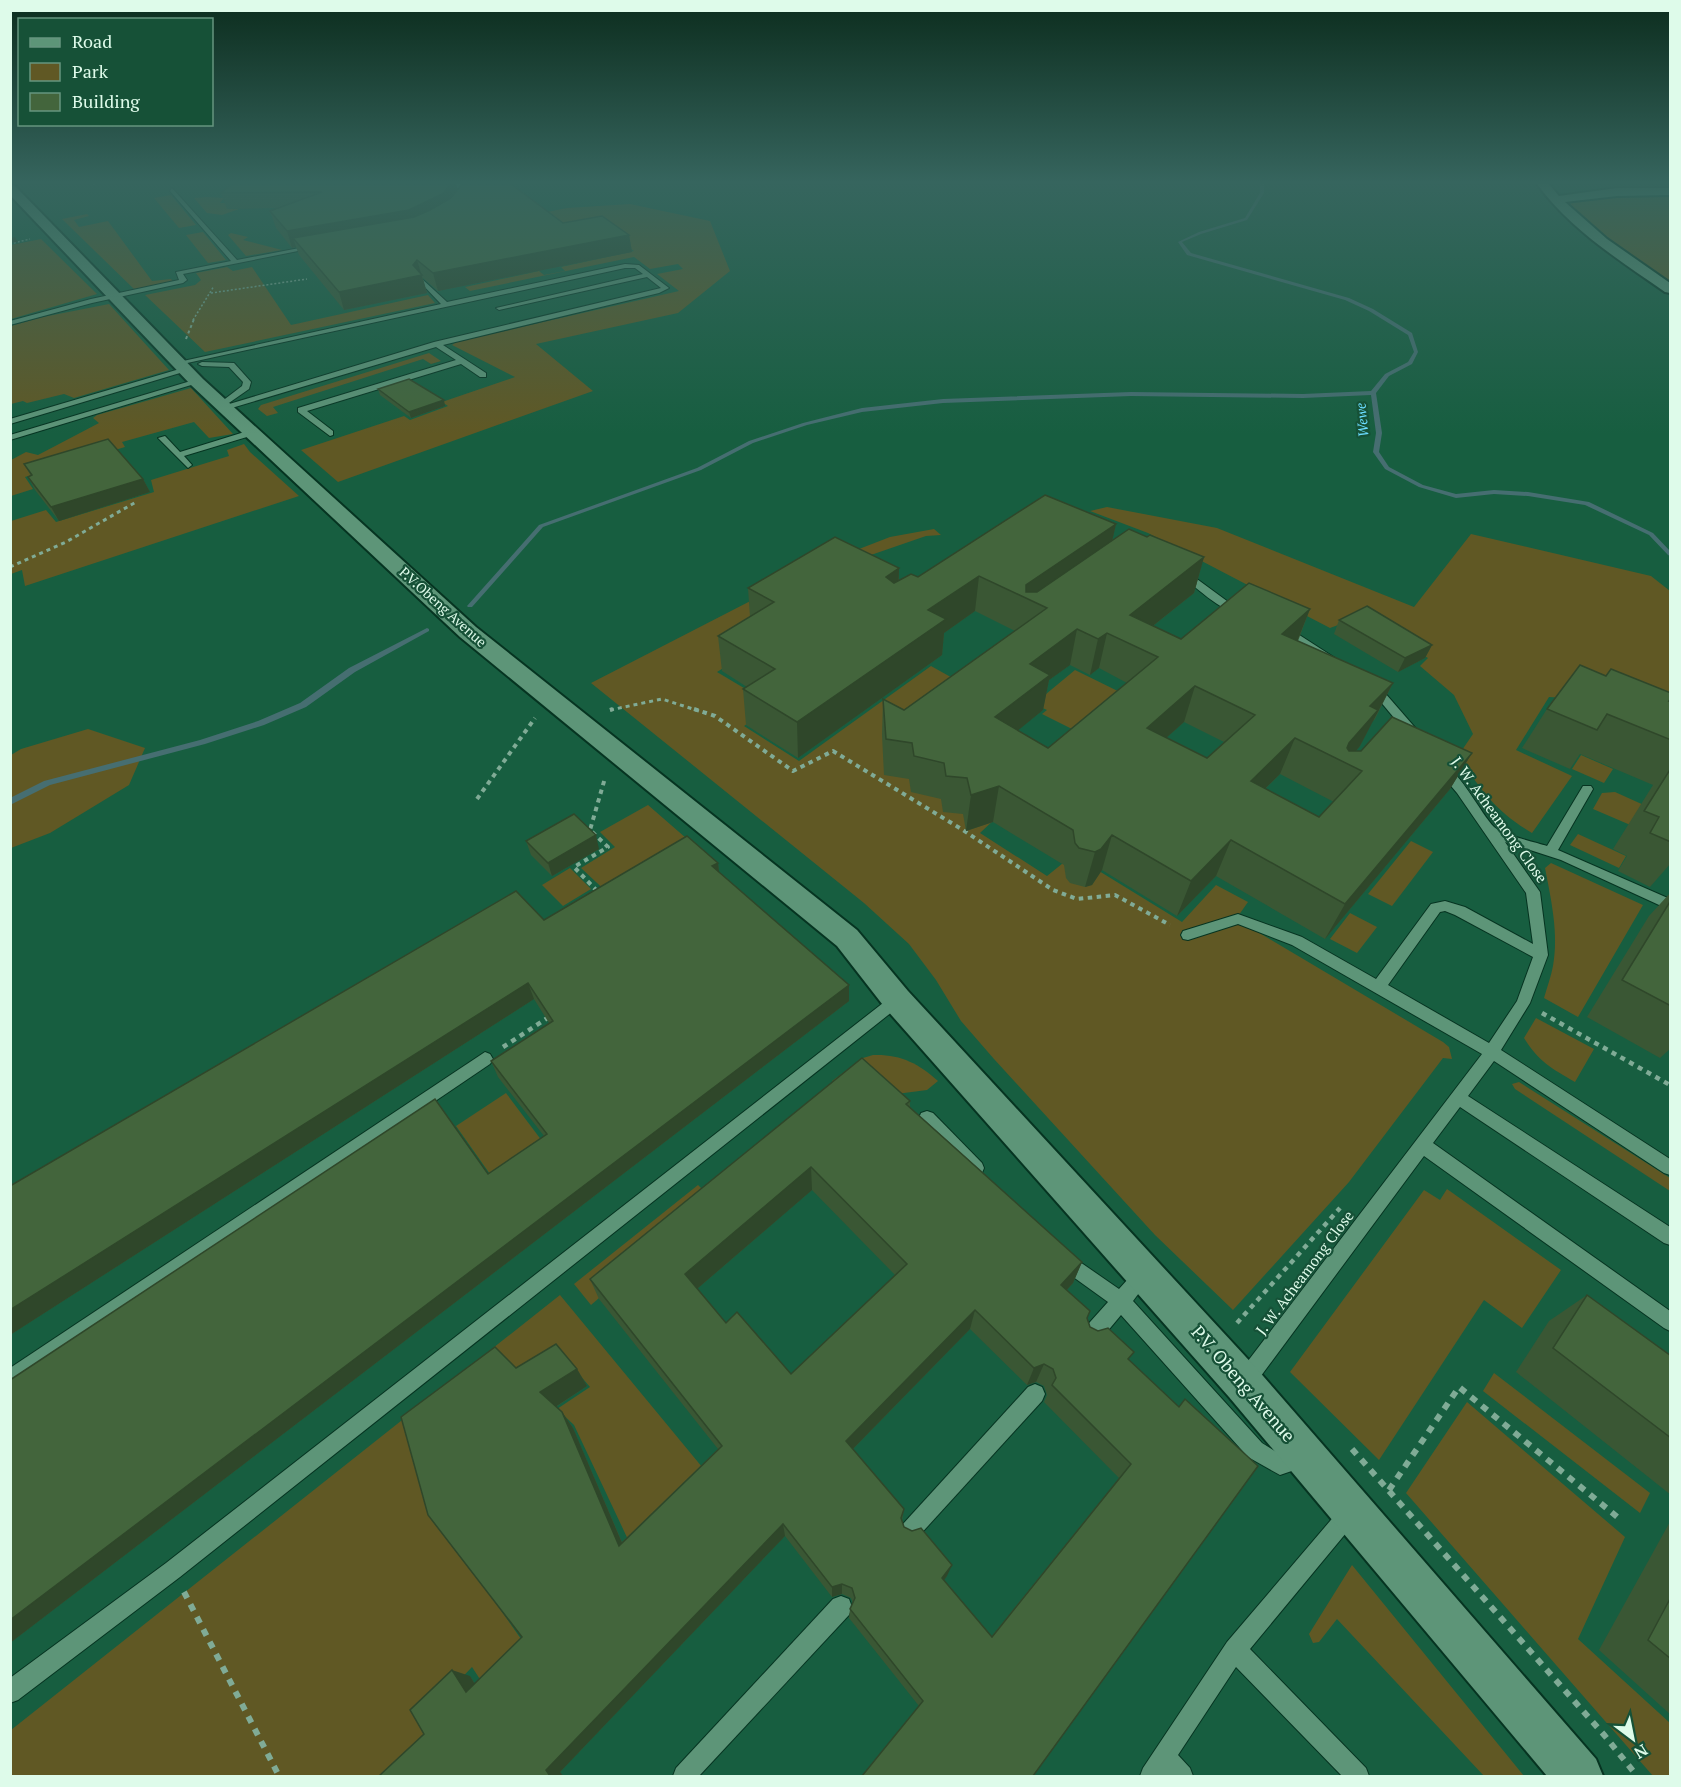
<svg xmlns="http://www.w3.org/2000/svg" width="1681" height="1787" viewBox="0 0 1681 1787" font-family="'PT Serif',serif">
<rect width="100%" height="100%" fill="#165137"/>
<rect fill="#175e40" x="11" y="184" width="1659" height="1592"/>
<g fill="#605824">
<path d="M1621 194H1670V282L1598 232 1570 204 1573 201Z"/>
<path d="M171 195 196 225 179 228 154 198Z"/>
<path d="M207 197 224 198 220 203H234L228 209H239L222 215 207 213 194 198Z"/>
<path d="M630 204 710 221 730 271 678 313 536 344 593 391 338 482 301 450 404 416 410 420 448 406 442 402 515 377 452 345 456 342 679 291 657 274 683 269 678 264 650 269 634 257 470 291 465 287 539 271 544 275 565 271 561 267 634 251 604 231 446 232 567 208Z"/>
<path d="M87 214 89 216 74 220 79 227 108 221 152 281 171 279 173 282 135 290 62 219Z"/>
<path d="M203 232 226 260 208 263 186 235Z"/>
<path d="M231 233 248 237 243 240 282 250 246 256 228 235Z"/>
<path d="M41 239 97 294 11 319V245Z"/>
<path d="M227 267 233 271 252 267 291 325 428 295 435 303 205 352 145 295 195 285 201 280 196 273Z"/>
<path d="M109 304 169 370 74 398 64 394 27 403 23 401 11 404V326L43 317Z"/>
<path d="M429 353 441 361 431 364 423 359 273 407 278 413 267 416 258 409 261 405Z"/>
<path d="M191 388 233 434 209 438 194 422 122 442 125 447 25 477 33 489 11 496V460L26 452 38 455 99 423 93 418 97 415Z"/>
<path d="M244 444 250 452 299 496 25 586 22 570 11 574V521L46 510 56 522 154 492 151 480 229 456 227 450Z"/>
<path d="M1107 507 1217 528 1414 607 1471 534 1651 576 1670 591V723L1614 701 1549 697 1516 750 1572 776 1532 833C1495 811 1482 791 1458 756L1473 734 1454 695 1420 666 1428 658 1360 617 1330 628 1148 533 1090 511Z"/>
<path d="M934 529 941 535 926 536 868 556 768 640 717 672 764 700 877 637 744 726 799 761 931 666 974 690 997 817 980 833 1047 876 1073 855 1182 922 1216 885 1248 902 1236 919 1443 1042 1449 1047 1452 1059 1443 1058 1349 1182 1233 1310 1155 1235 994 1059 961 1021 936 980 909 944 864 903 591 683 828 561 890 537Z"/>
<path d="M1075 670 1134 699 1090 738 1042 714 1047 710 1034 704Z"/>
<path d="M88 729 145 748 129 785 50 833 11 848V755L21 749Z"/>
<path d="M1581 755 1613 769 1604 783 1572 769Z"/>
<path d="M1615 792 1646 806 1635 827 1593 809 1602 793Z"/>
<path d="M648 805 694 845 611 896 581 868 615 847 600 832Z"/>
<path d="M1578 834 1626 856 1619 868 1570 845Z"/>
<path d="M1411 841 1433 852 1392 906 1368 894Z"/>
<path d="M1551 863 1643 905 1578 1017 1544 998C1547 987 1551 977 1553 966 1559 934 1551 899 1545 868Z"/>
<path d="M570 868 591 889 563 906 542 885Z"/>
<path d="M1350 913 1377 927 1357 953 1330 939Z"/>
<path d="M1536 1018 1594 1049 1575 1082C1551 1068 1539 1062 1524 1038Z"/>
<path d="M873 1055C900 1054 918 1063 938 1081L927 1090 881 1096 845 1093 832 1081 863 1058Z"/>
<path d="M1519 1082 1670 1178V1191L1515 1089 1512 1084Z"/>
<path d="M506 1093 548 1149 497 1184 456 1126Z"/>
<path d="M698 1185 713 1200 591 1305 574 1284Z"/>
<path d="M1447 1189 1561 1270 1522 1328 1484 1300 1379 1460 1290 1372 1424 1190 1440 1200Z"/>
<path d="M560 1295 707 1473 632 1548 574 1425 557 1409 590 1387 566 1359 435 1517 526 1646 485 1687 472 1667 426 1715 437 1735 394 1776H11V1730Z"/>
<path d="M1494 1373 1650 1493 1640 1513 1483 1391Z"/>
<path d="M1467 1402 1625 1537 1578 1639 1670 1723V1776H1653L1406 1493Z"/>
<path d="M1352 1565 1524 1776H1484L1337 1619 1319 1642 1313 1643 1309 1634Z"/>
</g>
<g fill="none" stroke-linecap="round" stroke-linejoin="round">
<g fill="#466e71" fill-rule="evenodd">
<path d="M1260 184H1264V193L1247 220 1201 234 1182 242 1191 253 1349 298 1373 309 1412 333 1418 352 1412 364 1389 376 1376 393 1382 433 1379 452 1389 467 1423 485 1456 494 1494 490 1528 492 1589 502 1653 533 1670 551V556L1668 555 1649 535 1585 505 1528 496 1494 494 1456 498 1419 487 1385 469 1373 452 1376 433 1371 395 1303 398 1131 396 943 403 862 412 807 425 753 443 701 470 543 527 472 607H468L467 606 539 525 697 468 749 441 803 423 862 408 943 399 1131 392 1303 394 1371 391 1385 374 1408 362 1414 352 1408 335 1369 311 1345 300 1187 255 1178 242 1199 232 1245 218 1260 193Z"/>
<path d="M427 628 429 629V631L355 672 306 707 264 725 205 744 50 785 10 805V798L44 781 200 740 258 721 300 703 349 668Z"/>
</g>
<defs>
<g id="lane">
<path d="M454 184H460L467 192 462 204 457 203 461 192Z"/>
<path d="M172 188 237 260 315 245 318 247 183 274 187 280 183 283 92 303 10 325V321L91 299 179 280 176 272 231 261 170 191Z"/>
<path d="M625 264 639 265 669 288 659 293 443 345 486 373V377H480L461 364 307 411 333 431V435L330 436 298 412V408L456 360 436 347 225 410 217 405 242 386 243 382 229 367 202 366 198 364 202 362 234 363 251 382 249 389 226 405 434 342 661 288 647 277 499 310 496 308 643 274 635 268H625L178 365 174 363 441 304 420 282 422 279 447 302Z"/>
<path d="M183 368 190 370 10 424V419Z"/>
<path d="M194 380 201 382 10 440V435Z"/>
<path d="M254 429 258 432 257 434 184 456 192 465 188 468 158 438 165 436 180 452Z"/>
<path d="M1182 568 1231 604 1244 609V613C1224 616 1194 585 1178 573L1177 571Z"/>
<path d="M1283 626 1287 627 1335 658 1330 661 1326 660 1279 631V627Z"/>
<path d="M1374 683 1378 685 1418 731 1420 734 1418 737H1410L1370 689V685Z"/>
<path d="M1444 766C1460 771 1481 814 1494 827 1502 835 1535 842 1547 846L1583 786H1591L1593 789 1558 850 1670 899V910L1561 860 1505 842 1540 892 1548 955 1530 1003 1501 1050 1670 1159V1175L1664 1173 1494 1061 1468 1096 1670 1227V1245L1664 1243 1460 1107 1433 1143 1670 1311V1331L1664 1328 1424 1156 1252 1388 1245 1390 1238 1388 1236 1381 1238 1374 1482 1054 1292 945 1238 924 1188 940 1183 939 1181 935 1183 931 1238 914 1302 937 1376 979 1431 904 1445 901 1465 907 1533 944 1526 893 1457 793 1440 773 1438 770ZM1445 911 1455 915 1533 957 1517 1001 1489 1043 1388 985 1440 912Z"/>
<path d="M897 994 902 996 904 1000 902 1004 180 1577 18 1700 10 1703V1678L166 1563 892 996Z"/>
<path d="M485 1052 490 1054 493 1059 490 1064 10 1389V1368Z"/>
<path d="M927 1111 933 1113 982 1163 984 1168 982 1173 976 1176 970 1173 921 1123 919 1118 921 1113Z"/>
<path d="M1064 1251 1119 1289 1138 1268 1144 1265 1150 1268 1153 1274 1133 1301 1262 1443 1281 1455 1302 1448 1309 1451 1312 1458 1309 1465 1280 1475 1248 1457 1121 1315 1096 1345 1089 1347 1082 1345 1080 1338 1082 1331 1108 1302 1058 1266 1055 1260 1058 1254Z"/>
<path d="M1035 1384 1042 1387 1045 1394 1042 1401 917 1538 910 1541 903 1538 900 1531 903 1524 1028 1387Z"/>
<path d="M1349 1504 1356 1507 1359 1514 1356 1521 1250 1649 1366 1768 1369 1776H1342L1236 1667 1178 1755 1190 1768 1193 1776H1140L1143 1768 1227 1642 1342 1507Z"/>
<path d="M841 1596 849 1599 852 1607 849 1615 699 1776H673L676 1768 833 1599Z"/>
</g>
<g id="street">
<path d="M1537 184H1549L1559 196 1617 188H1670V195L1617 196 1565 202 1607 239 1670 283V293L1665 292C1619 260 1570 229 1537 184Z"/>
<path d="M10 185H14L203 379 476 627 857 930 908 991 1257 1369 1596 1759 1603 1776H1547L1229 1397 886 1009 837 946 460 637 191 385 10 195Z"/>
</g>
</defs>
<use href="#lane" stroke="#063421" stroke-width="2"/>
<use href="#street" stroke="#063421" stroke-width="4"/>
<g stroke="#80ab96" stroke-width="1.5" stroke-dasharray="2 2" stroke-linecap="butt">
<path d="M93 184H97"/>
<path d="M10 244 30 239"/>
<path d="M211 293 307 279"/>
<path d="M193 320 214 286"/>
</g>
<path stroke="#80ab96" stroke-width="2" stroke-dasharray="3 3" stroke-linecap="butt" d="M186 339 194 319"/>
<g stroke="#80ab96" stroke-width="3" stroke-dasharray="4 4" stroke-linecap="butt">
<path d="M10 567 66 542 136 502"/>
<path d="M610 710 662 699 699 711"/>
</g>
<g stroke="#80ab96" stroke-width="4" stroke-dasharray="4.5 4.5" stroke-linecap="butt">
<path d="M694 709 715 716 793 771 833 751 963 830 1053 890 1077 899 1115 895 1170 925"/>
<path d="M610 710 613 709"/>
<path d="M477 799 535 718"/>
<path d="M597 891 574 867 608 847 590 830 605 778"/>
</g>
<g stroke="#80ab96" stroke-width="4.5" stroke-dasharray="5 5" stroke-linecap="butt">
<path d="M1542 1013 1670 1085"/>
<path d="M503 1047 549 1017"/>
<path d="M1237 1323 1340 1208"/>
</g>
<g stroke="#80ab96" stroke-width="6" stroke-dasharray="7 7" stroke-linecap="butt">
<path d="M1352 1449 1605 1736 1637 1776"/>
<path d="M1389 1490 1459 1387 1621 1520"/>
<path d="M184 1592 279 1776"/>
</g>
<use href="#lane" fill="#5d9578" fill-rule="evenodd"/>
<use href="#street" fill="#5d9578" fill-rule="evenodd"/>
</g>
<g fill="#3a5734" fill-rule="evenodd">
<path d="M458 190 563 223 629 235 632 252 438 291 423 278 427 293 344 310 299 255 296 247 292 248 276 228 270 211 278 208 227 209 221 193Z"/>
<path d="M378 389 445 406 411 418 380 395Z"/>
<path d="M24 464 143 479 150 492 59 521 35 490 28 477 31 476Z"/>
<path d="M1116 524 1112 541 1147 537 1204 557 1194 593 1153 626 1181 639 1310 609 1298 641 1393 683 1375 719 1372 722 1360 746 1356 751 1472 753 1450 789 1325 939 1216 876 1177 916 1102 870 1092 885 1085 887 1070 883 1066 878 1064 865 993 822 966 831 963 814 943 812 941 799 911 792 909 779 884 775 882 735 883 699 904 710 1015 631 975 611 944 633 942 655 798 758 746 725 743 689 747 687 722 671 718 636 750 617 748 588 899 568V580L918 577ZM1070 665 1090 675 1099 668 1127 683 1048 748 1018 730 1043 710 1049 680ZM1184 722 1224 742 1207 758 1166 738ZM1280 774 1334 802 1319 817 1265 789Z"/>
<path d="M1339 620 1432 645 1425 658 1398 672 1334 634Z"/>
<path d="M1669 701H1671V863L1650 887 1618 871 1627 856 1613 849 1653 785 1580 754 1570 769 1522 748 1547 709Z"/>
<path d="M526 841 599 849 552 876 531 855Z"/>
<path d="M718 863 719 872 849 1001 10 1643V1380L488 1174 544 1136 498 1077 491 1061 549 1023 534 999 10 1335V1186L544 920Z"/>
<path d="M1671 892V1048L1660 1058 1587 1017 1649 916Z"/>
<path d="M910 1101V1107L1082 1262 1073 1283 1067 1290 1087 1318 1090 1327 1129 1360 1179 1407 1185 1399 1033 1776 919 1706 849 1618 850 1609 853 1603 851 1598 842 1594 832 1597 785 1536 560 1772 563 1776H379L424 1734 470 1676 475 1684 522 1637 516 1368 577 1369 587 1386 556 1407 562 1412 573 1428 622 1542 718 1449 599 1299 590 1279ZM812 1190 895 1275 791 1374 726 1323 697 1289ZM970 1329 1027 1385 1036 1382 1044 1386 1047 1395 1044 1402 1119 1478 991 1637 944 1580 947 1576 904 1527 902 1521 904 1509 853 1449Z"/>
<path d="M1587 1295 1671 1356V1495L1516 1372 1549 1321Z"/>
<path d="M1671 1520V1715L1599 1650Z"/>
</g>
<g fill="#2f472a">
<path d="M450 184H456L458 192 413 226 293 238 296 247 292 248 287 231Z"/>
<path d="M629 235 632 252 438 291 433 273Z"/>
<path d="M15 237 18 242 10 243V238Z"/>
<path d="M417 260 427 293 344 310 339 292 413 265Z"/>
<path d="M444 400 445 406 411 418 409 412Z"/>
<path d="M143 479 150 492 59 521 51 507Z"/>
<path d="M1116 524 1108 559 1042 605 1024 597 1026 585Z"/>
<path d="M1204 557 1194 593 1130 644V615Z"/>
<path d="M899 568 898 603 886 577Z"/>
<path d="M979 576 975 611 944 633 942 655 798 758 797 722 928 610Z"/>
<path d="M1310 609 1296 644 1282 634Z"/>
<path d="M1077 629 1070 665 1049 680 1043 710 990 753 995 717 1030 664Z"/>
<path d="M1107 633 1099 668 1090 675 1098 639Z"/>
<path d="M1432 645 1425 658 1398 672 1405 658Z"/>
<path d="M1393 683 1360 746 1346 763 1341 760 1349 743 1370 706Z"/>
<path d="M1195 686 1184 722 1137 764 1147 728Z"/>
<path d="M1295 738 1280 774 1236 817 1251 781Z"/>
<path d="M1472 753 1450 789 1325 939 1345 904Z"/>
<path d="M999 786 993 822 966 831 971 795Z"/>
<path d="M596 835 599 849 552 876 548 863Z"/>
<path d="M1112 835 1102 870 1092 885 1085 887 1095 852Z"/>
<path d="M1231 840 1216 876 1177 916 1191 881Z"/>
<path d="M718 863 720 880 712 866Z"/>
<path d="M528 983 534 999 10 1335V1310Z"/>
<path d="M849 985V1001L10 1643V1620Z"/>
<path d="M811 1167 812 1190 691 1294 685 1274Z"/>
<path d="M1082 1262 1073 1283 1053 1305 1061 1285Z"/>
<path d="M975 1310 970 1329 846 1456V1441Z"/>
<path d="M1044 1364 1036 1382 1027 1385 1034 1368Z"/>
<path d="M577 1369 587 1386 552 1409 540 1392Z"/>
<path d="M562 1412 573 1428 628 1557 619 1546Z"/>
<path d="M783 1524 785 1536 560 1772 563 1776H550L546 1770Z"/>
<path d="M952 1565 947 1576 938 1588 942 1578Z"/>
<path d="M842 1584V1594L832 1597V1587Z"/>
<path d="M452 1670 470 1676 483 1698 466 1692Z"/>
</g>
<g fill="#43653c" stroke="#2f472a" stroke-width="1.5" fill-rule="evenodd">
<path d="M233 184H450L444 193 409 210 287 231 270 211 322 192 221 193Z"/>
<path d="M462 184H511L563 223 602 216 629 235 433 273 417 260 413 265 422 275 339 292 293 238 414 217 430 210 451 198Z"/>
<path d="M409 379 444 400 409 412 378 389Z"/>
<path d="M108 439 143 479 51 507 28 477 32 475 24 464Z"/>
<path d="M1045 495 1116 524 1026 585V592H1037L1129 529 1147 537 1150 535 1204 557 1130 615 1181 639 1249 583 1310 609 1282 634 1393 683 1370 706 1378 710 1349 743 1347 748 1349 751H1361L1392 717 1472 753 1345 904 1231 840 1191 881 1112 835 1101 849 1095 852 1079 848 1075 843 1073 830 999 786 971 795 967 778 946 776 944 763 914 756 912 743 886 739 883 699 904 710 1047 608 979 576 928 610 946 619 797 722 743 689 775 669 718 636 774 602 748 588 835 537 899 568 886 577 894 583 911 574 918 577ZM1077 629 1098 639 1107 633 1158 657 1048 748 995 717 1050 675 1030 664ZM1195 686 1255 715 1207 758 1147 728ZM1295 738 1362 771 1319 817 1251 781Z"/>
<path d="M1367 606 1432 645 1405 658 1339 620Z"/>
<path d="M1580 665 1606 676 1611 669 1671 693V698L1669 701H1671V740L1607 714 1597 730 1547 709Z"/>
<path d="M1671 768V842L1650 833 1659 817 1644 811Z"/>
<path d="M574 814 596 835 548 863 526 841Z"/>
<path d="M687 836 718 863 712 866 849 985 10 1620V1380L435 1099 488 1174 547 1134 491 1061 553 1021 528 983 10 1310V1186L516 891 544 920Z"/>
<path d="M1671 900V1006L1622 980Z"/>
<path d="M862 1058 910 1101 906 1104 1082 1262 1061 1285 1090 1311 1087 1318 1090 1327 1098 1331 1108 1328 1134 1352 1128 1359 1179 1407 1185 1399 1258 1466 1033 1776H862L923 1701 850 1609 855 1598 852 1588 842 1584 832 1587 783 1524 546 1770 550 1776H379L424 1734 410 1710 452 1670 466 1692 522 1637 428 1515 401 1417 495 1347 516 1368 556 1344 577 1369 540 1392 562 1412 619 1546 722 1446 590 1279ZM811 1167 907 1264 791 1374 737 1312 726 1323 685 1274ZM975 1310 1034 1368 1044 1364 1053 1369 1056 1378 1052 1385 1131 1464 992 1637 942 1578 952 1565 921 1528 912 1531 904 1527 901 1518 904 1509 846 1441Z"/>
<path d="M1587 1295 1671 1356V1438L1553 1348Z"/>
<path d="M1671 1597V1659L1648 1640Z"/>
</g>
<linearGradient id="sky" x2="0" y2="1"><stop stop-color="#0c2d1e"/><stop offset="0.42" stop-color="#36655e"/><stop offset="1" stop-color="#36655e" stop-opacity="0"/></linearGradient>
<rect width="1681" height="434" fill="url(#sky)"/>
<g text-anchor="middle" stroke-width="4.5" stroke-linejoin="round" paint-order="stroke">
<g font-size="14" font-style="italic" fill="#6adcff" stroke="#165137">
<text transform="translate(1362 420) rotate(-95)" y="5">Wewe</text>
</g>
<g font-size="14" fill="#defbea" stroke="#165137">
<text transform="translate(443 607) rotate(42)" y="5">P.V.Obeng Avenue</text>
</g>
<g font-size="15" fill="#defbea" stroke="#165137">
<text transform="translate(1499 820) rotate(54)" y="5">J. W. Acheamong Close</text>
<text transform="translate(1305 1273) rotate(-53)" y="5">J. W. Acheamong Close</text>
</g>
<g font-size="18" fill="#defbea" stroke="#165137">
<text transform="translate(1243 1384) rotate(49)" y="6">P.V. Obeng Avenue</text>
</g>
</g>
<rect width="1681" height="1787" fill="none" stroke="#defbea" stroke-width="24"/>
<rect x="18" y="18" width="195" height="108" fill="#165137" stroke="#66957f" stroke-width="1.5"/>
<rect x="30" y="38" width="30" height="9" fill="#5d9578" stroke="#66957f" stroke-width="1.5"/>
<text x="72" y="48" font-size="18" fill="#defbea">Road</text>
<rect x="30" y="63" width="30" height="18" fill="#605824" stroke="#66957f" stroke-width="1.5"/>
<text x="72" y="78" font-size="18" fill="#defbea">Park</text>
<rect x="30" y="93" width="30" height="18" fill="#43653c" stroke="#66957f" stroke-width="1.5"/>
<text x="72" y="108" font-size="18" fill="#defbea">Building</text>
<g transform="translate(1633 1739) rotate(148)" stroke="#165137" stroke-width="4.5" paint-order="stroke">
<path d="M0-4.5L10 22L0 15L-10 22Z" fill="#defbea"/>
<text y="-9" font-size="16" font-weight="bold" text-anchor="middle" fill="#defbea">N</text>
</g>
</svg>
